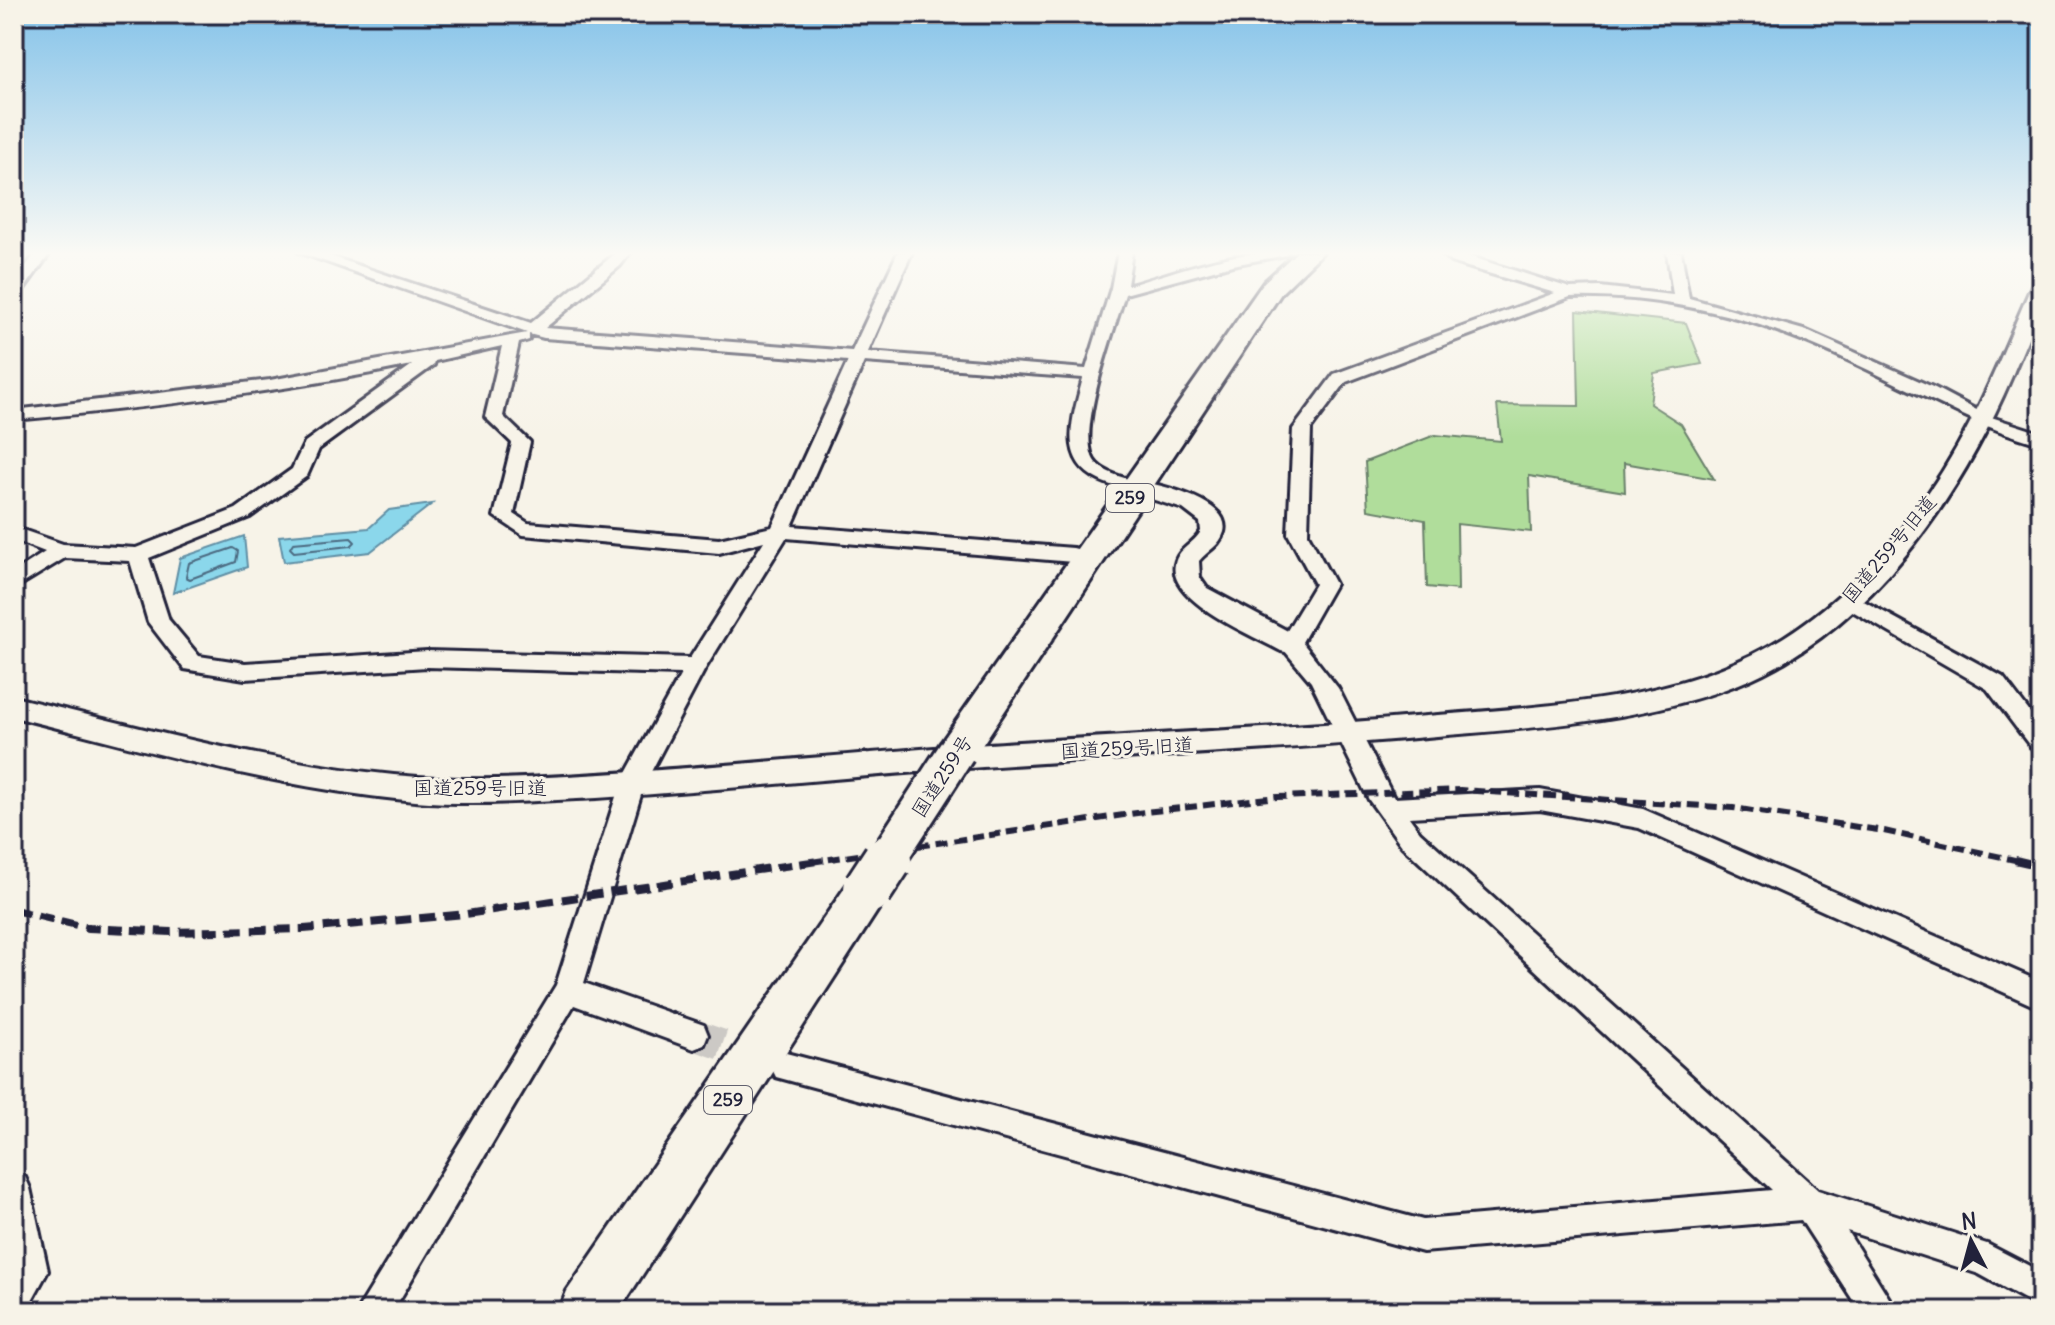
<svg xmlns="http://www.w3.org/2000/svg" width="2055" height="1325" viewBox="0 0 2055 1325" font-family="Delius,'Klee One',sans-serif">
<rect width="100%" height="100%" fill="#f7f3e8"/>
<filter id="ink" filterUnits="userSpaceOnUse"><feTurbulence type="fractalNoise" baseFrequency=".0125" numOctaves="2"/><feDisplacementMap in="SourceGraphic" scale="16" xChannelSelector="R" yChannelSelector="G"/><feConvolveMatrix kernelMatrix="1 2 1 2 8 2 1 2 1" color-interpolation-filters="sRGB"/></filter>
<g filter="url(#ink)">
<path fill="#b0dd9b" stroke="#69806b" stroke-width="2" d="M1577 311 1686 323 1702 364 1654 373 1650 404 1681 424 1714 479 1624 463 1625 492 1529 476 1531 532 1457 524 1458 590 1427 587 1425 520 1368 510 1365 462 1435 435 1501 441 1497 405 1579 406Z"/>
<g fill="#8bd7eb" stroke="#618fa5" stroke-width="2">
<path d="M432 504 370 552 284 562 279 536 369 528 389 510Z"/>
<path d="M244 536 247 567 173 593 180 558Z"/>
</g>
<g fill="none" stroke-linecap="round" stroke-linejoin="round">
<g stroke="#4c6a81" stroke-width="2">
<path d="M351 538 355 542 351 546 294 552 290 548 293 543Z"/>
<path d="M233 548 238 551 236 562 190 579 186 577 189 563Z"/>
</g>
<path stroke="#ccc9c5" stroke-width="30" stroke-dasharray="30 15" stroke-linecap="butt" d="M694 1035 761 1058"/>
<defs>
<g id="minor">
<path d="M37 252H51L24 289 14 291V281Z"/>
<path d="M298 252H318L531 323 617 252H631L620 266 545 328 852 351 898 252H912L868 352 1086 369 1111 288 1118 252H1132L1127 285H1130C1182 270 1234 250 1288 252L1286 255 1232 265 1125 294C1116 326 1072 440 1097 464 1108 475 1129 479 1144 483L1146 487 1144 491C1132 494 1119 488 1108 484 1055 465 1072 421 1083 378L864 362 792 526 1073 548 1097 554 1100 559 1090 566 1073 562 786 538 705 669 644 785 584 983 704 1025 708 1035 704 1045 694 1049 574 1005 393 1311H357L556 985 620 784 681 674 427 667 245 679 184 669 148 622 130 561 65 558 14 589V572L45 552 14 540V527L63 544 136 548 236 509 292 469 305 442 412 365C281 392 147 408 14 420V410L270 380 527 333ZM529 334 544 338 848 361 772 527 719 539 528 523 514 514 530 442 503 416 519 343 529 340ZM502 346 485 417 512 443 494 516 523 535 719 553 764 541 690 658 427 651 245 663 199 656 169 620 149 558 250 517 307 476 319 449 434 365 435 361Z"/>
<path d="M1440 252H1456L1570 288 1600 287 1673 295 1667 252H1681L1689 298 1807 331 1935 388 1988 416 2041 433V444C1992 432 1957 411 1912 391 1874 373 1836 353 1796 338 1726 310 1645 295 1570 297L1346 382 1311 429 1308 534 1335 584 1302 642 1338 688 1394 798 1540 790 1643 809 2041 982V1009L1639 828 1540 810 1409 817 1420 832 1818 1190 1987 1244 2041 1272V1308L1979 1274 1847 1231 1897 1311H1860L1801 1220 1423 1252 776 1077 771 1067 776 1057 786 1053 1423 1220 1772 1190 1402 846 1369 800 1311 682 1279 644 1315 584 1288 534 1293 429 1334 374 1555 293 1451 262Z"/>
<path d="M1849 593 2003 677 2041 727V753L2033 750 1987 689 1842 605 1839 600 1842 595Z"/>
<path d="M14 1172 25 1177 30 1188 48 1271 26 1311H14Z"/>
</g>
<g id="tertiary">
<path d="M2041 280C2041 315 2025 344 2012 376 1959 500 1868 632 1739 684 1647 720 1546 727 1448 735 1293 750 1138 756 983 767 854 776 726 790 597 798 536 801 475 806 415 801 278 789 146 750 14 717V697C173 735 331 782 496 779 671 773 845 753 1019 742 1159 733 1299 728 1438 715 1556 705 1682 701 1784 637 1864 587 1929 503 1971 421 1994 377 2012 330 2032 285Z"/>
<path d="M1137 480C1158 485 1232 500 1224 532 1220 546 1207 551 1199 561L1200 578 1207 588 1299 637 1303 644 1299 651 1290 653 1281 651C1254 636 1167 601 1175 564 1178 548 1194 544 1201 531L1200 522 1183 509 1129 492 1126 487 1129 482Z"/>
</g>
<g id="trunk">
<path d="M1297 252H1323L1282 292 971 762 957 766 943 762 938 751 943 740 1264 282Z"/>
<path d="M868 870 883 876 889 889 883 902 619 1311H559L567 1291 853 876Z"/>
</g>
</defs>
<use href="#minor" stroke="#22223b" stroke-width="6"/>
<use href="#tertiary" stroke="#22223b" stroke-width="6"/>
<use href="#trunk" stroke="#22223b" stroke-width="6"/>
<use href="#minor" fill="#f7f3e8" fill-rule="evenodd"/>
<use href="#tertiary" fill="#f7f3e8" fill-rule="evenodd"/>
<use href="#trunk" fill="#f7f3e8" fill-rule="evenodd"/>
<path stroke="#22223b" stroke-width="6" stroke-dasharray="12 6" stroke-linecap="butt" d="M811 862 1137 813 1277 797 1460 790 1733 808 1884 831 2024 862"/>
<g stroke="#22223b" stroke-width="8" stroke-dasharray="16 8" stroke-linecap="butt">
<path d="M2015 860 2041 866"/>
<path d="M14 910 89 928 171 932 304 929 466 914 824 860"/>
</g>
<defs>
<path id="trunk-bridge-far1" d="M885 862 957 751"/>
<path id="trunk-bridge" d="M868 889 887 860"/>
</defs>
<use href="#trunk-bridge-far1" stroke="#22223b" stroke-width="42" stroke-linecap="butt"/>
<use href="#trunk-bridge" stroke="#22223b" stroke-width="54" stroke-linecap="butt"/>
<use href="#trunk-bridge-far1" stroke="#f7f3e8" stroke-width="36"/>
<use href="#trunk-bridge" stroke="#f7f3e8" stroke-width="48"/>
</g>
</g>
<linearGradient id="sky" x2="0" y2="1"><stop stop-color="#83c2e9"/><stop offset="0.58" stop-color="#fbfaf5"/><stop offset="1" stop-color="#fbfaf5" stop-opacity="0"/></linearGradient>
<rect width="2055" height="437" fill="url(#sky)"/>
<g text-anchor="middle" stroke-width="6" stroke-linejoin="round" paint-order="stroke">
<g fill="#f7f3e8" stroke="#62616f" stroke-width="2">
<rect x="1106" y="484" width="48" height="28" rx="6"/>
<rect x="704" y="1086" width="48" height="28" rx="6"/>
</g>
<g font-size="18" font-weight="bold" fill="#22223b">
<text x="1130" y="504">259</text>
<text x="728" y="1106">259</text>
</g>
<g font-size="20" fill="#22223b" stroke="#f7f3e8">
<text transform="translate(1889 549) rotate(-50)" y="7">国道259号旧道</text>
<text transform="translate(1127 748) rotate(-3)" y="7">国道259号旧道</text>
<text transform="translate(942 776) rotate(-57)" y="7">国道259号</text>
<text x="480" y="795">国道259号旧道</text>
</g>
</g>
<rect width="2055" height="1325" fill="none" stroke="#f7f3e8" stroke-width="48"/>
<rect x="24" y="24" width="2007" height="1277" fill="none" stroke="#22223b" stroke-width="3" filter="url(#ink)"/>
<g transform="translate(1971 1241) rotate(354)" stroke="#f7f3e8" stroke-width="6" paint-order="stroke">
<path d="M0-6L14 30L0 20L-14 30Z" fill="#22223b"/>
<text y="-12" font-size="22" font-weight="bold" text-anchor="middle" fill="#22223b">N</text>
</g>
</svg>
